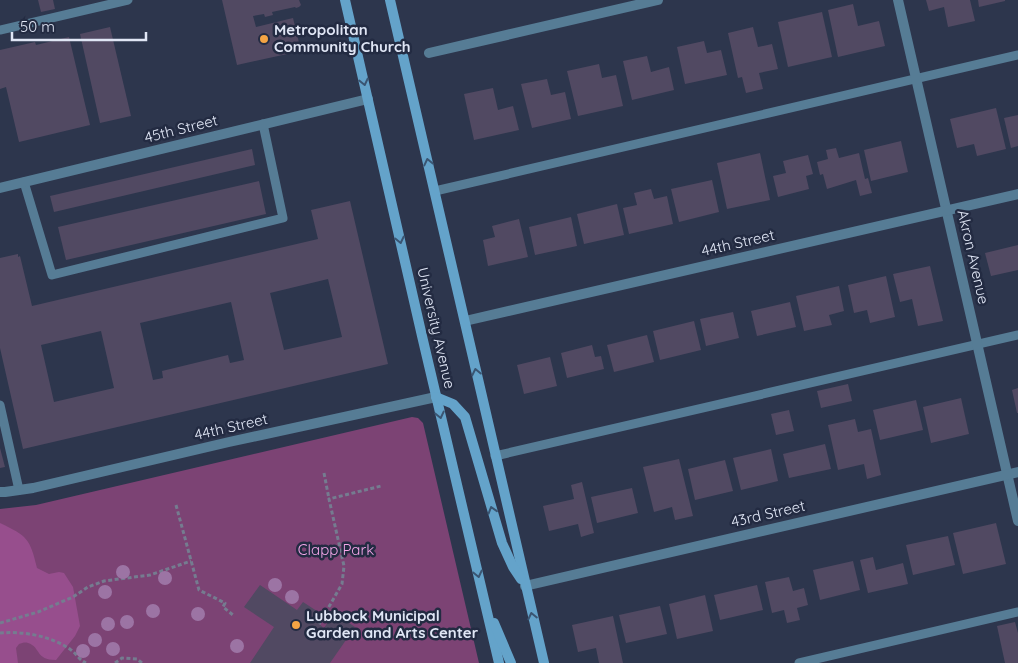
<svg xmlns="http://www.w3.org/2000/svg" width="1018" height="663" viewBox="0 0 1018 663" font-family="Quicksand,sans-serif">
<rect width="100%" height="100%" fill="#2d364d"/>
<path fill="#7c4374" d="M412 417 418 418 423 423 479 663H0V509L36 505Z"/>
<path fill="#974e8d" d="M0 523C27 536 30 538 37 568L49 574 59 572 64 573 73 587 80 626 75 636 56 660C35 660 41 647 28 643 25 642 22 643 19 644L16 648 18 663H0Z"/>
<g fill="#514962" fill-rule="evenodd">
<path d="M38 0H53L55 9 41 12Z"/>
<path d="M222 0H299L301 5 299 7 296 8 295 7 272 12 273 15 265 17 264 14 253 16 256 27 293 18 301 51 237 65Z"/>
<path d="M926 0H970L975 21 948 27 944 7 929 11Z"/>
<path d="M978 0H1005V1L979 7Z"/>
<path d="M853 4 858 26 879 21 885 46 838 57 828 10Z"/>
<path d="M822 12 832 57 788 67 778 22Z"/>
<path d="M110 27 131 116 100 123 80 34Z"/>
<path d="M753 27 758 47 772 44 778 69 759 73 763 89 746 93 742 77 738 78 728 33Z"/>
<path d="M69 37 90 125 19 142 6 87 0 89V50L35 42 36 45Z"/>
<path d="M704 41 707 53 721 50 727 75 685 84 677 47Z"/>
<path d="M647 56 651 72 669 67 674 90 632 100 623 61Z"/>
<path d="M599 64 602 78 616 75 623 106 578 116 567 71Z"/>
<path d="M547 79 551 95 565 92 571 119 532 128 521 84Z"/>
<path d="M493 88 498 110 513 106 519 130 474 140 464 94Z"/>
<path d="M996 108 1006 149 977 156 974 144 957 148 950 119Z"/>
<path d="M1018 115V146L1011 148 1004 118Z"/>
<path d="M901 141 908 172 871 181 864 150Z"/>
<path d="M836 148 839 158 859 153 865 179 868 178 872 193 860 196 856 180 827 189 823 174 820 175 817 162 828 159 826 150Z"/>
<path d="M252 149 255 165 54 212 50 196Z"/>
<path d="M760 153 770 200 727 209 717 163Z"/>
<path d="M808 155 813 174 806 176 809 189 778 197 773 176 786 173 783 161Z"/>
<path d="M712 180 719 212 679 222 671 189Z"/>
<path d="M259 181 266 214 66 260 58 227Z"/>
<path d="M651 189 654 199 667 196 673 224 629 234 623 208 637 205 634 193Z"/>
<path d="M350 201 388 364 23 449 0 348V258L18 254V257L20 256 32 306 318 239 311 210ZM328 279 342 337 284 350 270 293ZM231 302 244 360 230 363 228 355 162 371 163 378 153 380 140 323ZM101 331 114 388 54 402 41 345Z"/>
<path d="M617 204 624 235 584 244 577 214Z"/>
<path d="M571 217 577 246 535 255 529 227Z"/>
<path d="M519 219 528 257 488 266 483 240 495 237 492 226Z"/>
<path d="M1018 245V270L991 276 985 253Z"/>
<path d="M930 266 943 321 918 326 912 299 900 302 893 274Z"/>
<path d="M886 276 895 317 870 323 867 310 854 313 848 285Z"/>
<path d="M839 286 844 311 829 315 832 325 804 331 796 296Z"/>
<path d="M790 302 796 327 757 336 751 311Z"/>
<path d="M733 312 739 338 706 346 700 319Z"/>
<path d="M694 321 701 350 660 360 653 331Z"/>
<path d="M647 335 654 362 614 372 607 345Z"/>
<path d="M592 345 595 357 601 356 604 369 567 378 561 353Z"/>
<path d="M550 357 557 386 524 394 517 365Z"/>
<path d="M848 384 852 401 821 408 817 391Z"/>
<path d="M1018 388V413H1017L1012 390Z"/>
<path d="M961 398 969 434 931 443 923 407Z"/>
<path d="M916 400 923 430 880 440 873 410Z"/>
<path d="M789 410 794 431 776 435 771 414Z"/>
<path d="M855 419 858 432 871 429 881 475 867 479 864 464 838 470 828 425Z"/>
<path d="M825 444 831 469 789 478 783 454Z"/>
<path d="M0 448 5 467 0 468Z"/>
<path d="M771 449 778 481 741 490 733 458Z"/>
<path d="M679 459 693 516 675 520 672 507 654 512 643 467Z"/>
<path d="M725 460 733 491 695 500 688 469Z"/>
<path d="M582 482 594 533 581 537 578 524 549 531 543 506 574 499 571 485Z"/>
<path d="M632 488 638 513 597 523 591 497Z"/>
<path d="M996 523 1006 564 963 574 953 533Z"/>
<path d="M948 536 955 565 913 575 906 545Z"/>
<path d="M873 557 876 570 903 563 908 584 868 593 860 560Z"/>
<path d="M853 561 860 590 820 600 813 570Z"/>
<path d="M789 577 793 591 804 588 808 605 797 608 800 620 787 623 784 610 772 613 765 582Z"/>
<path d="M260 585 297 610 303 602 323 615 318 623 324 628 334 613 355 627 330 663H250L274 627 244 607Z"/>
<path d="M757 585 763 610 720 620 714 595Z"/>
<path d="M705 595 713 631 677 639 669 604Z"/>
<path d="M660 606 667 634 626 643 619 615Z"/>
<path d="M613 616 623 663H599L596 648 578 652 572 625Z"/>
<path d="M1015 622 1018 633V663H1005L997 626Z"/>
</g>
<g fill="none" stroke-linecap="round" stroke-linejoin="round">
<g stroke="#757c90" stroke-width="3" stroke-dasharray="4 2.5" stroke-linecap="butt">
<path d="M324 473 329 499"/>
<path d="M176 505 199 590 225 603 223 607 233 615"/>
<path d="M0 623 38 612 73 597 88 587 104 581 150 575 191 561"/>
<path d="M319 624 342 584 344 566 329 499 381 486"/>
<path d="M0 633C23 631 52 636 71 650 77 654 79 660 86 663"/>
<path d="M115 663 122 658 137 659 142 663"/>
</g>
<g stroke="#567c95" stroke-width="9">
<path d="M0 30 128 0"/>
<path d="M24 182 52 275 283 218 263 124"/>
<path d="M435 191 1018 55"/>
<path d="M0 405 19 490"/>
<path d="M495 456 1018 335"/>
<path d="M799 663 1018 612"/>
</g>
<g stroke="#567c95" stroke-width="10">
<path d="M898 0 1018 521"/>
<path d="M429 53 658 0"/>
<path d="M0 188 368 99"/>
<path d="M465 321 1018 194"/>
<path d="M0 492H5L33 488 229 442 436 397"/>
<path d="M525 586 1018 472"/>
</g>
<g stroke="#64a3ca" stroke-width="10">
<path d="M345 0 422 336 499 663"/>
<path d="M390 0 544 663"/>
<path d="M436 397 453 404 465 417 502 543 513 567 521 579"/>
<path d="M494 623 511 663"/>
</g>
</g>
<g fill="#9c74a4">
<circle cx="123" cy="572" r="7"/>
<circle cx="165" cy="578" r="7"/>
<circle cx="275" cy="585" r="7"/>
<circle cx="105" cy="592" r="7"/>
<circle cx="292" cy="597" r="7"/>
<circle cx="153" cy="611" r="7"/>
<circle cx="198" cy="614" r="7"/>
<circle cx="127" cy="622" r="7"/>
<circle cx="108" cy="624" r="7"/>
<circle cx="95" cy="640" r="7"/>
<circle cx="237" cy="646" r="7"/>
<circle cx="113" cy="649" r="7"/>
<circle cx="83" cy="651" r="7"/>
</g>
<defs><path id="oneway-chevron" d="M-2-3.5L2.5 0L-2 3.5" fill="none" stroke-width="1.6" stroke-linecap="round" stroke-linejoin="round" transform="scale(1.25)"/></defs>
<g stroke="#3a5572">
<use href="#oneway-chevron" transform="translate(364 82) rotate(77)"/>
<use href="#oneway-chevron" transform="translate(428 162) rotate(-103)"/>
<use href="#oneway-chevron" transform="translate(400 240) rotate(77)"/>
<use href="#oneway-chevron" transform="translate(476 372) rotate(-102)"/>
<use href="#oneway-chevron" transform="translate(440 415) rotate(77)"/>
<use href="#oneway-chevron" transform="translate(492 510) rotate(-107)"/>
<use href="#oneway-chevron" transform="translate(478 574) rotate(77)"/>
<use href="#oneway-chevron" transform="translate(532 616) rotate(-103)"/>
</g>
<g fill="#f4a444" stroke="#232b42" stroke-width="2">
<circle cx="264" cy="39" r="5"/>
<circle cx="296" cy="625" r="5"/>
</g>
<g text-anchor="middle" stroke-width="5" stroke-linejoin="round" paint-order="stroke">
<g font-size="15" font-weight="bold" fill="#e0e6f5" stroke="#232b42" text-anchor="start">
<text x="274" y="35">Metropolitan<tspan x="274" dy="17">Community Church</tspan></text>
<text x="306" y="621">Lubbock Municipal<tspan x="306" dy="17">Garden and Arts Center</tspan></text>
</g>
<g font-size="15" fill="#e0e6f5" stroke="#232b42">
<text transform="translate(181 129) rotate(-14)" y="5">45th Street</text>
<text transform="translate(738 243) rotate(-13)" y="5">44th Street</text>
<text transform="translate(973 257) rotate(77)" y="5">Akron Avenue</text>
<text transform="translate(436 328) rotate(77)" y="5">University Avenue</text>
<text transform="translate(231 427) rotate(-13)" y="5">44th Street</text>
<text transform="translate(768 514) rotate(-13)" y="5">43rd Street</text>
</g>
<g font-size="15" fill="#f7a7eb" stroke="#232b42">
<text x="336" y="555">Clapp Park</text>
</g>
</g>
<path d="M12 32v8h134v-8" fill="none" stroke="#e0e6f5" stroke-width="2.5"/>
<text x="20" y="32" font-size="15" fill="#e0e6f5" stroke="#232b42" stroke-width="4" paint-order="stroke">50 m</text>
</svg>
